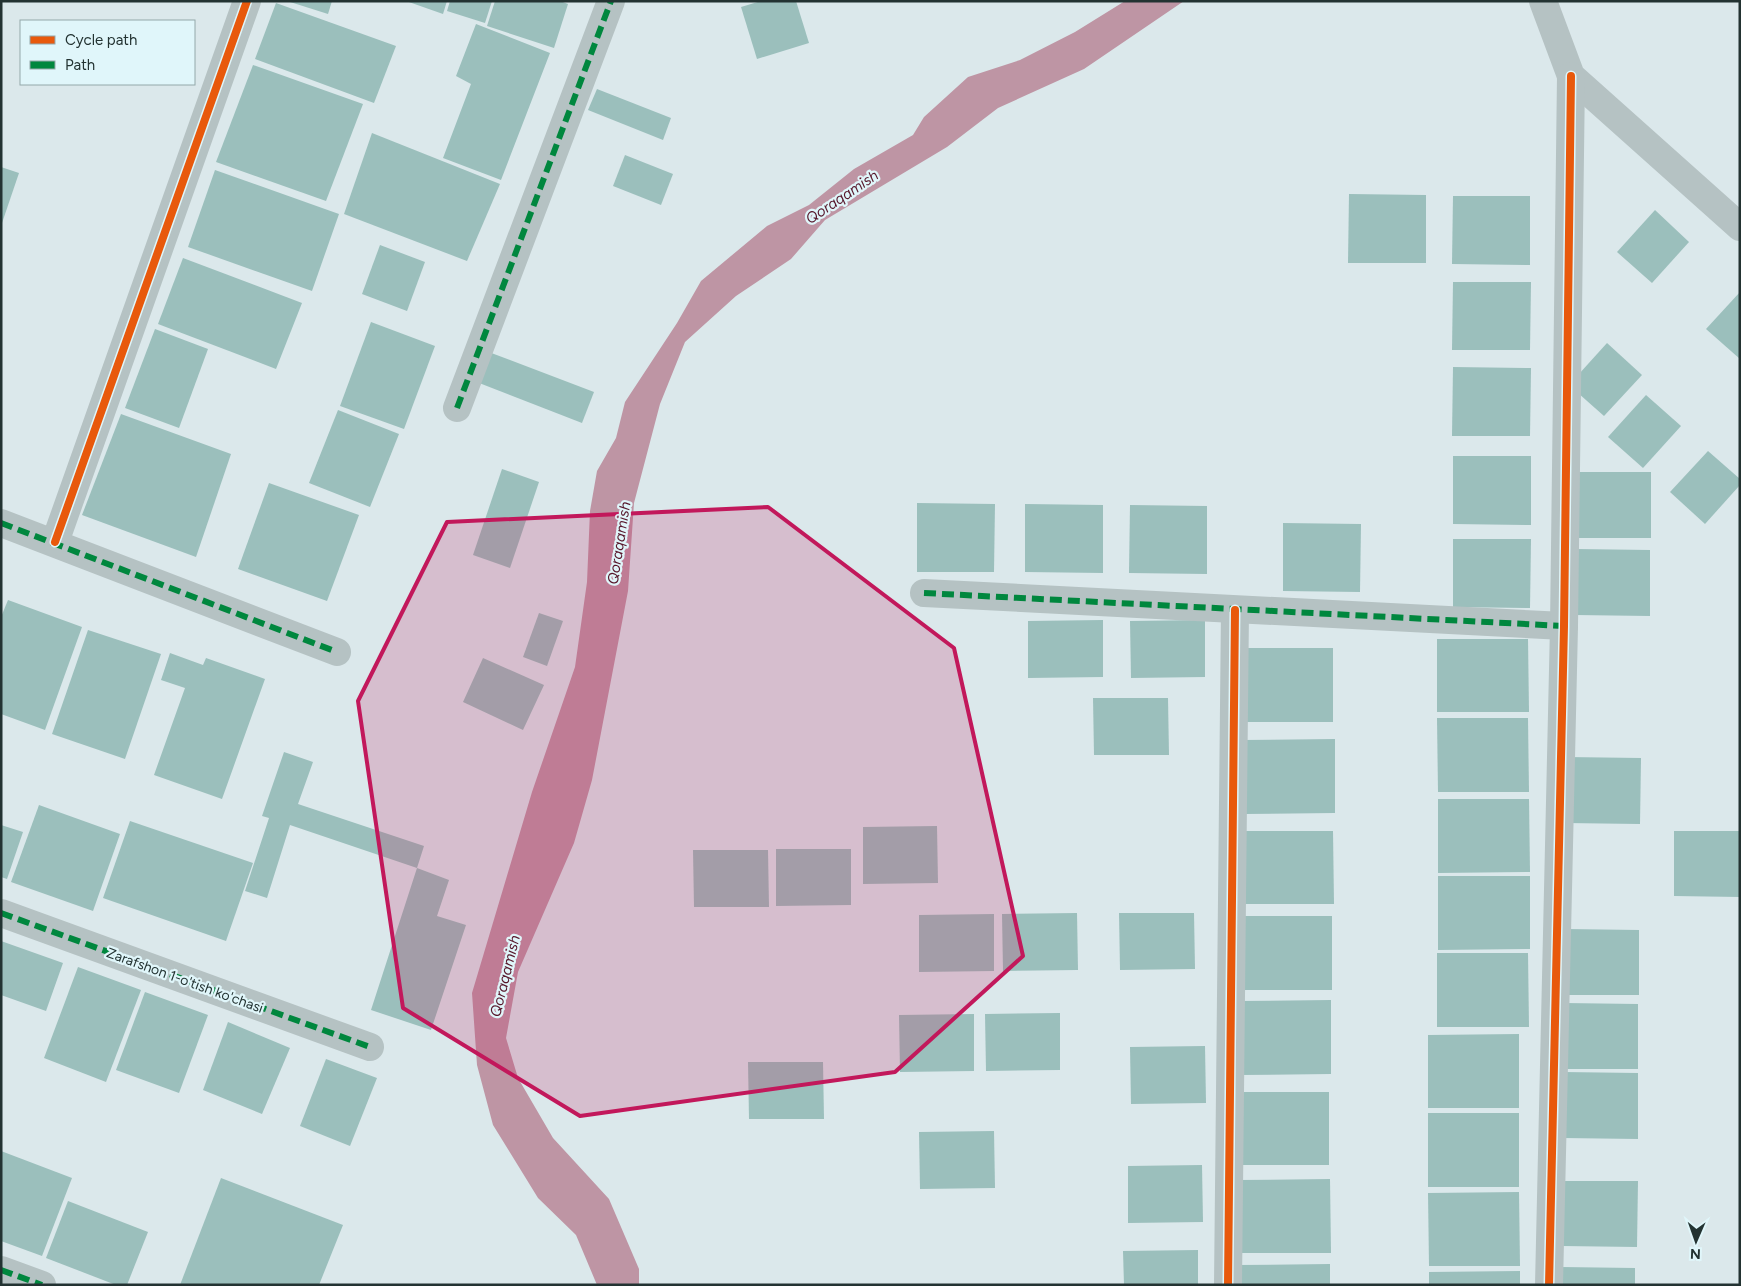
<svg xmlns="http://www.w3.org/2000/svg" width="1741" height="1286" viewBox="0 0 1741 1286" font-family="Figtree,sans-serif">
<rect width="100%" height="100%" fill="#dbe8eb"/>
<path fill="#be95a4" d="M1125 1H1184L1084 69 998 108 947 147 825 220 791 259 736 296 685 342 660 404 634 503 628 591 592 780 574 843 518 972 506 1038 518 1078 553 1138 609 1199 639 1269V1285H597L576 1235 538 1198 493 1125 477 1065 472 993 532 792 575 667 587 582 590 511 597 471 616 438 625 402 677 323 701 281 767 226 809 205 854 169 913 135 924 117 968 77 1020 60 1075 32Z"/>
<g fill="#9bbfbc">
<path d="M287 1H332L328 14Z"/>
<path d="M406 1H447L443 14Z"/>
<path d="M450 1H492L485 23 447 11Z"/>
<path d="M495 1H560L568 4 554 48 487 26Z"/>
<path d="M761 1H796L809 43 757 59 741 7Z"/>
<path d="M276 3 396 46 374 103 255 59Z"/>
<path d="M476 24 550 53 501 180 443 158 471 84 456 76Z"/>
<path d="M253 65 363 104 326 201 216 162Z"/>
<path d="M597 89 671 118 663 140 588 110Z"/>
<path d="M372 133 500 184 467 261 344 214Z"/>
<path d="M625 155 673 174 661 205 613 186Z"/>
<path d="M1 167 19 173 2 223 1 222Z"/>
<path d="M215 170 339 214 312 291 188 247Z"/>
<path d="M1349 194 1426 195V263H1348Z"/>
<path d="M1453 196H1530V265L1452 264Z"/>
<path d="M1655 210 1689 242 1652 283 1617 252Z"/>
<path d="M380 245 425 262 407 311 362 294Z"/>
<path d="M183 258 302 303 276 369 158 324Z"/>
<path d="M1453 282H1531L1530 350H1452Z"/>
<path d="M1740 292V359L1706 329Z"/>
<path d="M371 322 435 346 404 429 340 406Z"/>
<path d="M155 329 208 349 179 428 125 408Z"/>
<path d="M1607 343 1642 375 1604 416 1569 385Z"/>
<path d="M486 351 594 392 582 423 474 381Z"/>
<path d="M1453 367 1531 368 1530 436H1452Z"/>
<path d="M1646 395 1681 426 1643 468 1608 437Z"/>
<path d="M338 410 399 434 370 507 309 483Z"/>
<path d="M121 414 231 454 196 557 82 515Z"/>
<path d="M1708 451 1740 479V485L1705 524 1670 492Z"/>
<path d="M1453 456H1531V525L1453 524Z"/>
<path d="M502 469 539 482 510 568 473 555Z"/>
<path d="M1577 472H1651V538H1576Z"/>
<path d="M269 483 359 515 327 601 238 569Z"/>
<path d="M917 503 995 504 994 572H917Z"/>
<path d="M1025 504 1103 505V573L1025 572Z"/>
<path d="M1130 505 1207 506V574L1129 573Z"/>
<path d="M1283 523 1361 524 1360 592 1283 591Z"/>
<path d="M1453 539H1531L1530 608 1453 607Z"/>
<path d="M1575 549 1650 550V616L1575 615Z"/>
<path d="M8 600 82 627 45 730 1 714V617Z"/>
<path d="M539 613 563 621 547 666 523 657Z"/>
<path d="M1103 620V677L1028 678V621Z"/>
<path d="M1205 620V677L1131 678 1130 621Z"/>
<path d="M88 630 161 654 125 759 52 734Z"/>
<path d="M1437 639H1528L1529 712H1437Z"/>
<rect x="1242" y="648" width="91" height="74"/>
<path d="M170 653 203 665 206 658 265 679 222 799 154 775 185 688 161 680Z"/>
<path d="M483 658 544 685 523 730 463 702Z"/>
<path d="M1093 698H1168L1169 755H1094Z"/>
<path d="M1437 718H1528L1529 792H1438Z"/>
<path d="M1335 739V813L1244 814 1243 740Z"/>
<path d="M284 752 313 762 298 804 424 846 417 868 449 880 437 916 466 925 431 1030 371 1010 417 868 290 825 267 898 245 891 269 818 262 816Z"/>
<path d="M1566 757 1641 758 1640 824 1565 823Z"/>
<path d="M1438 799H1529L1530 872 1438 873Z"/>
<path d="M39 805 120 834 93 911 11 882Z"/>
<path d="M130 821 253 863 226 941 103 898Z"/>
<path d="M1 825 23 832 7 879 1 877Z"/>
<path d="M937 826 938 883 863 884V827Z"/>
<path d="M1242 831H1333L1334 904H1242Z"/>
<path d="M1674 831H1740V897L1674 896Z"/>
<path d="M776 849H851V905L776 906Z"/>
<path d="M693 850H768L769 907H694Z"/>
<path d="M1438 876H1530V949L1438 950Z"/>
<path d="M1077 913 1078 970 1003 971 1002 914Z"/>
<path d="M1119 913H1194L1195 969 1120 970Z"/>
<path d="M994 914V971L919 972V915Z"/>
<path d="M1240 916H1332V990H1241Z"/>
<path d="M1565 929 1639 930V995H1564Z"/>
<path d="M1 941 63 963 46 1011 1 995Z"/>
<path d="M1437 953H1528L1529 1027H1437Z"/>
<path d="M78 967 141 990 106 1082 44 1058Z"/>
<path d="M145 992 208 1015 179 1093 116 1070Z"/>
<path d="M1331 1000V1074L1240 1075V1001Z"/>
<path d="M1564 1003 1638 1004V1069H1563Z"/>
<path d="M1060 1013V1070L986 1071 985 1014Z"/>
<path d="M974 1014V1071L900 1072 899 1015Z"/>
<path d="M228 1022 290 1048 262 1114 203 1090Z"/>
<path d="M1519 1034V1108H1428V1035Z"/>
<path d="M1205 1046 1206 1103 1131 1104 1130 1047Z"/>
<path d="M326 1059 377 1078 350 1146 300 1126Z"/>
<path d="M748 1062H823L824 1119H749Z"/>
<path d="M1563 1072 1638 1073V1139L1563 1138Z"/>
<rect x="1238" y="1092" width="91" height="73"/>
<rect x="1428" y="1113" width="91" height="74"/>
<path d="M994 1131 995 1188 920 1189 919 1132Z"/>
<path d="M1 1151 72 1178 42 1256 1 1241Z"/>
<path d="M1202 1165 1203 1222 1128 1223V1166Z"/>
<path d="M221 1178 343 1225 319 1285H180Z"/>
<path d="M1330 1179 1331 1253H1239V1180Z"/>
<path d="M1563 1181H1638L1637 1247 1562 1246Z"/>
<path d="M1519 1192 1520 1266H1429L1428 1193Z"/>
<path d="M68 1201 148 1232 127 1285H116L46 1258Z"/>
<path d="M1198 1250V1285H1124L1123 1251Z"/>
<path d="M1330 1264V1285H1238V1265Z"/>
<path d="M1561 1267 1635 1268V1285H1561Z"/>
<path d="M1520 1271V1285H1429V1272Z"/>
</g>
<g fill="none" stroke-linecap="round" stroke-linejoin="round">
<g stroke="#b5c2c3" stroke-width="28">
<path d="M1543 1 1571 76 1740 227"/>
<path d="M457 408 611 1"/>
<path d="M1 523 337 652"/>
<path d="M55 542 247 1"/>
<path d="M924 593 1564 626"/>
<path d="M1 913 370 1047"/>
<path d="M1 1270 42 1285"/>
<path d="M1228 1285 1235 610"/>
<path d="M1549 1285 1564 626 1571 76"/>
</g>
<g stroke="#00873e" stroke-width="6" stroke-dasharray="12 6" stroke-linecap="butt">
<path d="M457 408 611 1"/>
<path d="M1 523 337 652"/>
<path d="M924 593 1564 626"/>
<path d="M1 913 370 1047"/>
<path d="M1 1270 42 1285"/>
</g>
<defs>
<g id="cycleway">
<path d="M55 542 247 1"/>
<path d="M1228 1285 1235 610"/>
<path d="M1549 1285 1564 626 1571 76"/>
</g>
</defs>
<use href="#cycleway" stroke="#e0f6fa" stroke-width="11"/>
<use href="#cycleway" stroke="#e8590c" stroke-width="8"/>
</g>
<path fill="#c2185b" fill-opacity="0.2" stroke="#c2185b" stroke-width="4" stroke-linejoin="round" d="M768 507 954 648 1023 956 895 1072 580 1116 403 1008 358 701 447 522Z"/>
<g text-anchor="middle" stroke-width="4.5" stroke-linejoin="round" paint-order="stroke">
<g font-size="14" fill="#233332" stroke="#e0f6fa">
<text transform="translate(185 980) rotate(20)" y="5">Zarafshon 1-o'tish ko'chasi</text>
</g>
<g font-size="15" font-style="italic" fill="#57172b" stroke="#e0f6fa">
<text transform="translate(842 197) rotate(-34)" y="5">Qoraqamish</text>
<text transform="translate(619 543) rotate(-81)" y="5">Qoraqamish</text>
<text transform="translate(505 976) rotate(-76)" y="5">Qoraqamish</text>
</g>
</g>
<rect width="1741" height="1286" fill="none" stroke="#233332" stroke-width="5"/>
<rect x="20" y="20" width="175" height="65" fill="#e0f6fa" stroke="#94a8aa"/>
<rect x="30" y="36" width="25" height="8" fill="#e8590c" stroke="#94a8aa"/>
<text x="65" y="45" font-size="15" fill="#233332">Cycle path</text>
<rect x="30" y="61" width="25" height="8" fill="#00873e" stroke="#94a8aa"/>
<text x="65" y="70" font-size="15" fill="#233332">Path</text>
<g transform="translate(1696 1241) rotate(182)" stroke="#e0f6fa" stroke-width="4" paint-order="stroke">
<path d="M0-4L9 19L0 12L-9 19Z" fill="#233332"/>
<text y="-8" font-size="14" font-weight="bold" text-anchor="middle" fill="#233332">N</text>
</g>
</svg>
